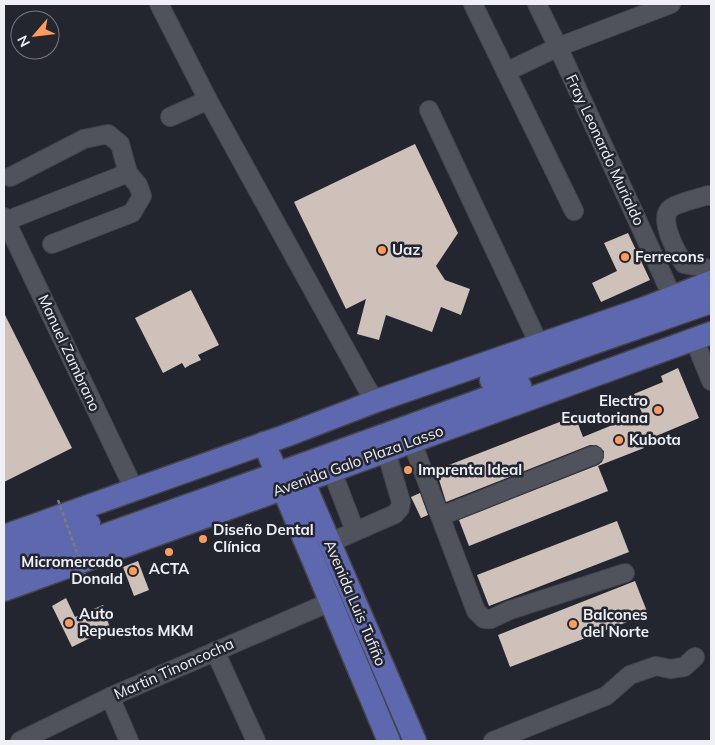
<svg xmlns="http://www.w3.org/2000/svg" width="715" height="745" viewBox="0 0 715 745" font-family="Mulish,sans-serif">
<rect width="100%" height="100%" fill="#24262f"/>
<g fill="#cdc1ba">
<path d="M415 144 458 233 436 266 445 280 470 289 461 315 441 307 432 332 386 315 379 340 357 334 366 299 346 309 294 202Z"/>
<path d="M628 233 650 280 601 302 592 283 617 271 604 243Z"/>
<path d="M191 290 219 345 198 355 201 360 190 365 185 368 182 363 163 373 135 318Z"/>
<path d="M4 313 72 448 4 482Z"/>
<path d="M678 368 699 418 642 442 644 448 598 466 608 491 469 546 459 520 598 465 602 462 604 457V451L596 445H590L446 502 436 470 575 416 583 437 642 413 634 394 663 382 661 376Z"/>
<path d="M420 493 428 515 421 518 411 497Z"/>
<path d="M617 521 629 552 489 606 477 575Z"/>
<path d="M138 561 149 590 134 596 123 567Z"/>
<path d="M635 581 648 614 510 667 498 635Z"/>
<path d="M66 598 75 617 103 605 109 618 107 619 110 628 72 647 52 606Z"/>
</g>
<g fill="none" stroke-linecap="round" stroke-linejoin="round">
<defs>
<g id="minor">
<path d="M159 4 208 100 368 390 376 401"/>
<path d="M473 4 574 211"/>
<path d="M537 4 558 47 672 296"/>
<path d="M506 72 558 47 671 4"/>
<path d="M429 110 539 344"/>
<path d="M170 117 208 100"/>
<path d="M10 177 84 139 108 134 120 144 128 173"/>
<path d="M711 196 708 195C700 198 677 203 671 208 657 218 677 253 684 264L711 269"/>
<path d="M4 217 134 489"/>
<path d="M6 221 128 173 138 185 142 196 132 213 52 244"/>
<path d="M694 339 711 381"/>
<path d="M412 442 476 611 484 619H491L510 610 625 573"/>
<path d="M332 471 355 531"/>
<path d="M441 516 594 455"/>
<path d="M329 543 395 514 400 508 401 502 386 451"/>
<path d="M215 651 256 741"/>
<path d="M110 697 129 741"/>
<path d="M20 741 110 697 330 602"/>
<path d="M493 741 606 696 630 675 656 666 670 669 684 667 695 657"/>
</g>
<g id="major">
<path d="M491 380 582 347 711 302"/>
<path d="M264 443 389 741"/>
<path d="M297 467 415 741"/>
<path d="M4 536 285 436 376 401 645 308 711 282"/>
<path d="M4 554 89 524"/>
<path d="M4 571 276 474 520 386"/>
<path d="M4 590 711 333"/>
</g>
</defs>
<use href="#minor" stroke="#43454d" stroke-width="20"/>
<use href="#major" stroke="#43454d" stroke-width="25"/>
<use href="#minor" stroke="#50525c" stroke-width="18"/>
<use href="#major" stroke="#5e68af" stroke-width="22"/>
<path stroke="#7a7c84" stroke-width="2.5" stroke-dasharray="4 2.5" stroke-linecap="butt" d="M58 500 85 575"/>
</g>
<g fill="#ff9b5a" stroke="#24262f" stroke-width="2">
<circle cx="382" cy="250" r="5"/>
<circle cx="625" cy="257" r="5"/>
<circle cx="658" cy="410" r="5"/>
<circle cx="619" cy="440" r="5"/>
<circle cx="408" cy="470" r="5"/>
<circle cx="203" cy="539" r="5"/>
<circle cx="169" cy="552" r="5"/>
<circle cx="133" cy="571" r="5"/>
<circle cx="69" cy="623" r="5"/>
<circle cx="573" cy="624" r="5"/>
</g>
<g text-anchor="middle" stroke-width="5" stroke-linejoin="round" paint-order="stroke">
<g font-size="15" fill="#eef0f6" stroke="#24262f">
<text transform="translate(605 150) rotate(65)" y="5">Fray Leonardo Murialdo</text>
<text transform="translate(69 353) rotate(65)" y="5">Manuel Zambrano</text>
<text transform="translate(358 461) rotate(-20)" y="5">Avenida Galo Plaza Lasso</text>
<text transform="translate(355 603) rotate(67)" y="5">Avenida Luis Tufiño</text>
<text transform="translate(174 669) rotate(-24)" y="5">Martin Tinoncocha</text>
</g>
<g font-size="15" font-weight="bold" fill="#eef0f6" stroke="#24262f" text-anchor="start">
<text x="392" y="255">Uaz</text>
<text x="635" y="262">Ferrecons</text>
<text x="648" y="406" text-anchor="end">Electro<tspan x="648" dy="17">Ecuatoriana</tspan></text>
<text x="629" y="445">Kubota</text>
<text x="418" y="475">Imprenta Ideal</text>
<text x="213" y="535">Diseño Dental<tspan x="213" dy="17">Clínica</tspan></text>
<text x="123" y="567" text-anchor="end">Micromercado<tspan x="123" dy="17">Donald</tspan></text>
<text x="169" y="574" text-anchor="middle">ACTA</text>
<text x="79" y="619">Auto<tspan x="79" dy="17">Repuestos MKM</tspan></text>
<text x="583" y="620">Balcones<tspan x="583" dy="17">del Norte</tspan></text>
</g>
</g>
<rect width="715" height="745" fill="none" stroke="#eef0f6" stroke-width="10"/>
<g transform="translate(35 35) rotate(242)"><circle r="24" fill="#24262f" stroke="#75777f"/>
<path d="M0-4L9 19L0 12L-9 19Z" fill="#ff9b5a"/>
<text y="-8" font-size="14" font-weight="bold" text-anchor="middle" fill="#eef0f6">N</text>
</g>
</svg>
